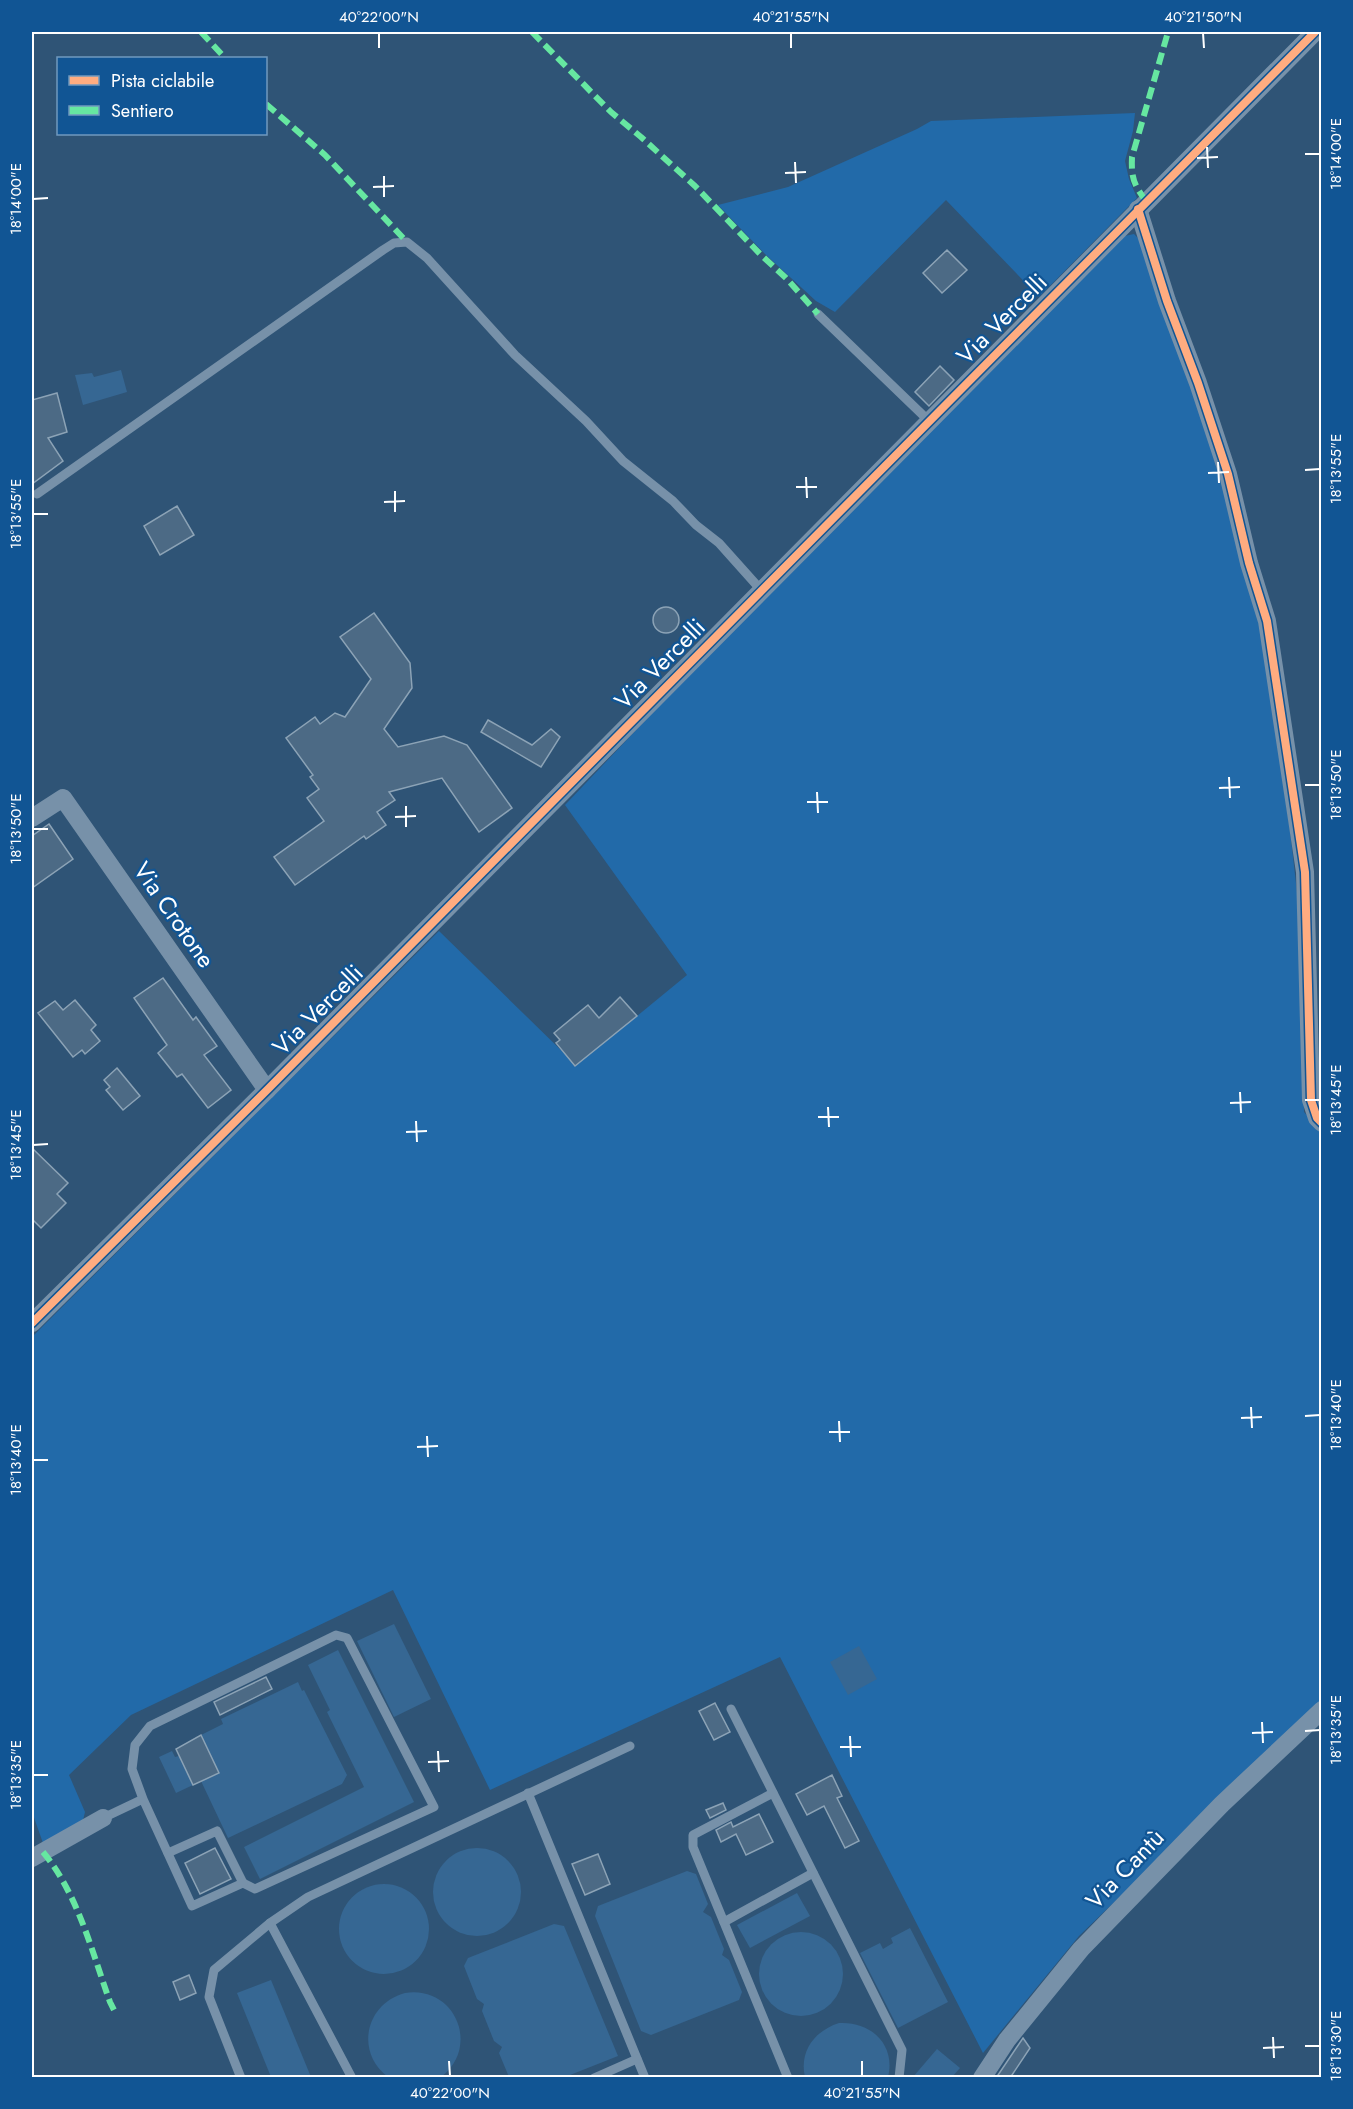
<svg xmlns="http://www.w3.org/2000/svg" width="1353" height="2109" viewBox="0 0 1353 2109" font-family="Jost,sans-serif">
<rect width="100%" height="100%" fill="#2f5476"/>
<g fill="#226aa9">
<path d="M1135 113 1133 131 1125 161 1129 179 1137 198 1039 297 946 200 835 312 816 301 765 254 718 205 788 187 917 129 931 121Z"/>
<path d="M1134 234 1143 243 1222 475 1259 621 1290 830 1301 928 1304 1112 1322 1131 1321 1703 1079 1936 983 2053 780 1657 490 1790 393 1590 131 1715 69 1775 85 1812 82 1824 43 1843 32 1812V1337L439 931 568 1057 631 1021 687 975 565 805 658 707 1120 237Z"/>
</g>
<g fill="#366793">
<path d="M121 370 127 392 83 405 75 375 92 373 94 377Z"/>
<path d="M394 1624 431 1699 394 1717 357 1641Z"/>
<path d="M859 1646 877 1679 848 1695 830 1662Z"/>
<path d="M338 1650 414 1802 260 1879 244 1847 364 1787 327 1712 330 1710 308 1665Z"/>
<path d="M298 1682 302 1691 304 1690 347 1775 342 1784 228 1838 201 1781V1735L223 1724 221 1719Z"/>
<path d="M172 1751 175 1757 179 1756 193 1785 176 1793 159 1757Z"/>
<circle cx="477" cy="1892" r="44"/>
<path d="M687 1871 696 1874 708 1904 703 1912 711 1917 724 1949 722 1955 729 1960 742 1992 739 2000 651 2035 641 2031 595 1916 598 1906Z"/>
<circle cx="384" cy="1929" r="45"/>
<path d="M797 1893 810 1916 750 1948 737 1925Z"/>
<path d="M554 1924 564 1926 618 2056 565 2077H509L499 2053 502 2047 494 2041 482 2011 484 2004 477 1999 464 1966 468 1958Z"/>
<path d="M910 1928 948 2002 898 2028 860 1953 880 1943 883 1949 893 1943 891 1938Z"/>
<circle cx="801" cy="1974" r="42"/>
<path d="M271 1980 311 2077H271L237 1993Z"/>
<path d="M405 1993C455 1985 481 2047 441 2077H388C355 2052 365 2004 405 1993Z"/>
<path d="M839 2023C871 2021 896 2045 888 2077H805C799 2052 814 2031 839 2023Z"/>
<path d="M937 2049 960 2068 952 2077H913Z"/>
</g>
<g fill="#4c6a85" stroke="#8ca3b6" stroke-width="1.5">
<path d="M947 250 967 270 942 293 923 273Z"/>
<path d="M940 366 954 380 929 406 915 392Z"/>
<path d="M57 393 67 432 48 438 63 461 32 484V400Z"/>
<path d="M177 506 194 535 160 555 144 526Z"/>
<circle cx="666" cy="620" r="13"/>
<path d="M374 613 410 663 412 688 384 729 398 747 444 736 467 745 512 808 479 832 442 778 389 792 395 800 377 812 386 825 366 839 364 836 295 885 274 857 324 821 307 798 319 789 310 777 313 775 286 738 315 717 320 724 335 713 345 717 371 679 340 637Z"/>
<path d="M488 720 532 745 551 729 560 737 541 767 481 732Z"/>
<path d="M49 824 73 859 32 888V836Z"/>
<path d="M163 978 193 1020 196 1017 217 1046 204 1055 231 1090 208 1108 182 1074 177 1077 158 1053 167 1045 134 998Z"/>
<path d="M620 997 637 1016 575 1066 556 1043 560 1040 554 1033 588 1005 599 1018Z"/>
<path d="M75 1000 96 1025 91 1030 100 1041 85 1054 82 1050 73 1057 38 1013 55 1001 63 1010Z"/>
<path d="M117 1068 140 1096 123 1110 106 1090 110 1087 104 1080Z"/>
<path d="M32 1148 68 1183 57 1194 66 1203 41 1228 32 1219Z"/>
<path d="M266 1677 272 1689 220 1715 214 1702Z"/>
<path d="M715 1703 730 1732 714 1740 699 1711Z"/>
<path d="M201 1735 219 1773 193 1785 176 1749Z"/>
<path d="M832 1775 842 1796 837 1798 859 1841 845 1848 824 1806 807 1815 796 1794Z"/>
<path d="M723 1803 726 1810 710 1818 706 1810Z"/>
<path d="M759 1814 773 1842 746 1855 736 1834 721 1842 716 1830 731 1822 733 1827Z"/>
<path d="M215 1848 231 1879 200 1894 185 1863Z"/>
<path d="M598 1854 610 1884 585 1895 572 1864Z"/>
<path d="M189 1975 196 1993 180 2000 173 1982Z"/>
<path d="M1023 2038 1030 2048 1010 2078H996Z"/>
</g>
<g fill="none" stroke-linecap="round" stroke-linejoin="round">
<g stroke="#7791a9" stroke-width="9">
<path d="M818 314 929 421"/>
<path d="M37 494 383 250 394 243 407 242 427 258 515 355 586 421 623 461 673 501 696 525 719 543 761 590"/>
<path d="M731 1709 902 2050 899 2078"/>
<path d="M528 1793 645 2078"/>
<path d="M773 1793 693 1835V1847L788 2078"/>
<path d="M103 1818 143 1799 192 1906 243 1883 255 1889 434 1807 347 1638 336 1635 150 1726 135 1745 132 1769 143 1799"/>
<path d="M168 1853 217 1831 243 1883"/>
<path d="M724 1922 813 1873"/>
<path d="M270 1923 352 2078"/>
<path d="M241 2078 209 1997 214 1970 270 1923 308 1897 630 1746"/>
<path d="M594 2078 637 2059"/>
</g>
<g stroke="#7791a9" stroke-width="18">
<path d="M1138 209 1167 301 1198 383 1228 474 1249 563 1267 621 1305 872 1311 1100 1317 1118 1322 1123"/>
<path d="M32 818 63 798 267 1090"/>
<path d="M32 1323 267 1090 1315 32"/>
<path d="M32 1858 103 1818"/>
<path d="M982 2078 1007 2040 1081 1949 1222 1804 1322 1710"/>
</g>
<g stroke="#66e7a1" stroke-width="6" stroke-dasharray="12 6" stroke-linecap="butt">
<path d="M201 32 225 58"/>
<path d="M532 32 611 112 641 137 695 186 761 255 786 278 818 314"/>
<path d="M266 104 325 155 407 242"/>
<path d="M1146 201C1134 185 1131 178 1132 157L1168 32"/>
<path d="M43 1852C78 1894 92 1952 110 2002L115 2012"/>
</g>
<defs>
<g id="cycleway">
<path d="M1138 209 1167 301 1198 383 1228 474 1249 563 1267 621 1305 872 1311 1100 1317 1118 1322 1123"/>
<path d="M32 1323 267 1090 1315 32"/>
</g>
</defs>
<use href="#cycleway" stroke="#115594" stroke-width="11"/>
<use href="#cycleway" stroke="#ffac80" stroke-width="8"/>
</g>
<path fill="none" stroke="#fff" stroke-width="2" d="M379 33V48M791 33V48M1203 33 1204 48M1207 147 1208 168M1305 154H1320M1197 158 1218 157M795 162 796 183M785 173 806 172M384 176V197M373 187 394 186M33 199 48 198M1218 462 1219 483M1305 470 1320 469M1208 473 1229 472M806 477 807 498M796 487H817M395 491V512M384 502 405 501M33 514H48M1229 777 1230 798M1305 785H1320M1219 788 1240 787M817 792 818 813M807 802H828M406 806V827M395 817 416 816M33 829H48M1240 1092 1241 1113M1305 1100H1320M1230 1103 1251 1102M828 1107 829 1127M818 1117H839M416 1121 417 1142M406 1132 427 1131M33 1145 48 1144M1251 1407 1252 1428M1305 1416 1320 1415M1241 1418 1262 1417M839 1421 840 1442M829 1432H850M427 1436 428 1457M417 1447 438 1446M33 1460H48M1262 1722 1263 1743M1305 1731 1320 1730M1252 1733 1273 1732M850 1736 851 1757M840 1747H861M438 1751 439 1772M428 1762 449 1761M33 1775H48M1273 2037 1274 2058M1305 2046H1320M1263 2048 1284 2047M449 2061 450 2076M862 2061V2076"/>
<g text-anchor="middle" stroke-width="4.5" stroke-linejoin="round" paint-order="stroke">
<g font-size="24" fill="#fff" stroke="#115594">
<text transform="translate(1002 319) rotate(-45)" y="8">Via Vercelli</text>
<text transform="translate(660 664) rotate(-45)" y="8">Via Vercelli</text>
<text transform="translate(174 915) rotate(55)" y="8">Via Crotone</text>
<text transform="translate(318 1010) rotate(-45)" y="8">Via Vercelli</text>
<text transform="translate(1125 1869) rotate(-46)" y="8">Via Cantù</text>
</g>
</g>
<rect width="1353" height="2109" fill="none" stroke="#115594" stroke-width="66"/>
<rect x="57" y="57" width="210" height="78" fill="#115594" stroke="#7099bf" stroke-width="1.5"/>
<rect x="69" y="76" width="30" height="9" fill="#ffac80" stroke="#7099bf" stroke-width="1.5"/>
<text x="111" y="87" font-size="18" fill="#ffffff">Pista ciclabile</text>
<rect x="69" y="106" width="30" height="9" fill="#66e7a1" stroke="#7099bf" stroke-width="1.5"/>
<text x="111" y="117" font-size="18" fill="#ffffff">Sentiero</text>
<rect x="33" y="33" width="1287" height="2043" fill="none" stroke="#fff" stroke-width="2"/>
<g font-size="15" text-anchor="middle" fill="#fff">
<text x="379" y="22">40°22'00"N</text>
<text x="791" y="22">40°21'55"N</text>
<text x="1203" y="22">40°21'50"N</text>
<text transform="translate(1336 154) rotate(-90)" y="5">18°14'00"E</text>
<text transform="translate(16 199) rotate(-90)" y="5">18°14'00"E</text>
<text transform="translate(1336 469) rotate(-90)" y="5">18°13'55"E</text>
<text transform="translate(16 514) rotate(-90)" y="5">18°13'55"E</text>
<text transform="translate(1336 785) rotate(-90)" y="5">18°13'50"E</text>
<text transform="translate(16 829) rotate(-90)" y="5">18°13'50"E</text>
<text transform="translate(1336 1100) rotate(-90)" y="5">18°13'45"E</text>
<text transform="translate(16 1145) rotate(-90)" y="5">18°13'45"E</text>
<text transform="translate(1336 1415) rotate(-90)" y="5">18°13'40"E</text>
<text transform="translate(16 1460) rotate(-90)" y="5">18°13'40"E</text>
<text transform="translate(1336 1730) rotate(-90)" y="5">18°13'35"E</text>
<text transform="translate(16 1775) rotate(-90)" y="5">18°13'35"E</text>
<text transform="translate(1336 2046) rotate(-90)" y="5">18°13'30"E</text>
<text x="450" y="2098">40°22'00"N</text>
<text x="862" y="2098">40°21'55"N</text>
</g>
</svg>
